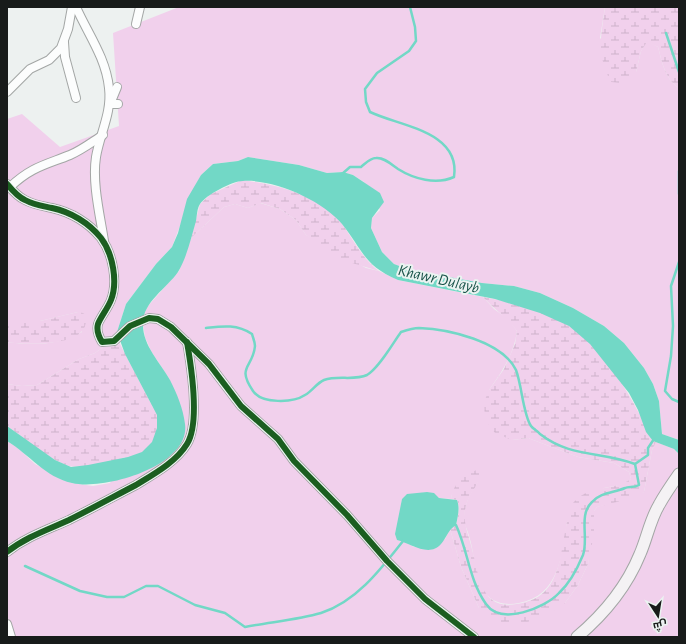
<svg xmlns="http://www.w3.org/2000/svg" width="686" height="644" viewBox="0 0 686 644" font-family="'Alegreya Sans',Cairo,sans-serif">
<defs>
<pattern id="wetland-marsh" width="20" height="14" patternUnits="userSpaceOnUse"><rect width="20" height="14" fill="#f1d0ec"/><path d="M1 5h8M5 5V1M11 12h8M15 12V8" fill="none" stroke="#ceb2ca"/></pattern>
</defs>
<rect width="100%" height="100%" fill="#edf1f0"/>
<g fill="#f1d0ec">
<path d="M179 7H605L600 38 636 72 641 51 647 41 658 47C662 62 665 79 679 88V440L662 434 659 401 653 384 644 368 624 343 604 326 573 308 540 293 514 286 482 283 410 270 394 264 382 252 371 228 372 218 380 210 364 182 353 175 343 172 327 173 299 165 248 157 238 161 213 164 201 175 195 186 172 247 156 264 126 304 117 332 120 344 103 347 95 353 79 359 37 385 22 386 7 384V342C32 346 60 345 82 332L78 312 40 321H7V119L22 114 60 147 119 126 113 33Z"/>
<path d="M260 203 280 209 296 220 306 235 366 268 379 271 398 280 483 297 494 309 508 319 517 331C514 354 502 372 489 390L512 440 528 438 578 457 614 463 629 472 631 479 624 484 604 488 567 522C562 555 559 596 519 603 508 605 496 604 488 596 484 593 481 587 480 583 474 569 474 551 469 536 468 531 465 526 464 521 463 507 470 493 478 482L452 494 451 499 439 498C428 487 415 495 402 499L397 540 406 542 414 547 445 539 450 529 461 567 479 608 565 603 578 585 588 564 594 511 597 507 644 492 652 450 656 442 674 449 679 454V637H7V441L18 448 35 464 72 483 93 486 110 483 170 380 151 351 145 337 143 325V316L148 306 179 271 191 238 224 207 235 204 248 208Z"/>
</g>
<g fill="url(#wetland-marsh)">
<path d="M605 7H679V88C665 79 662 62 658 47L647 42 641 51 636 72 627 84 611 82C596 53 601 37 605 7Z"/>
<path d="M242 180C278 185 320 195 343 225 354 241 363 259 379 271L342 260 306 235 296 220 280 209 261 203 248 208 235 204 224 207 191 238 200 204 211 194Z"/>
<path d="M483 297C511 302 545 311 569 326 606 349 635 403 653 441L656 442 652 450 644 492 637 497 597 507 594 511V534L588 564 578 585 565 603 541 619 518 624 495 623 479 608 461 567 450 529 456 525C458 517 460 508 457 500L451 499C453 483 466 472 481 469L482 475C476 487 467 497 465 510 463 524 469 535 472 549 480 580 481 615 526 602 566 591 559 542 570 512 571 508 572 503 575 501 589 485 614 491 631 479L629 472 614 463 578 457 528 438 512 440 495 433 485 419 484 402 489 390 504 369 515 344 517 331C507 318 494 309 483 297Z"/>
<path d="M78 312 83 313 87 316C86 321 86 327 82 331 70 346 24 345 7 342V321H40Z"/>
<path d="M120 344 157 415C157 424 158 434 153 442 144 456 84 470 69 466 49 460 25 438 7 426V384L22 386 37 385 79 359 95 353 103 347Z"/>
</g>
<g fill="#72d8c6">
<path d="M248 157 299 165 327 173 343 172 353 175 380 193 384 202 372 218 371 228 382 252 394 264 410 270 482 283 514 286 540 293 573 308 604 326 624 343 644 368 653 384 659 401 662 434 679 440V454L674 449 653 441 646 432 638 410 629 393 590 344 569 326 540 313 495 299 398 280C363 265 363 250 342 224 322 200 274 179 243 181 232 181 206 195 200 204 197 208 197 216 196 221 191 238 187 257 178 272 167 288 143 302 143 323 142 345 160 362 170 380 177 394 183 408 185 424 191 466 104 491 72 483 45 477 30 455 7 441V426L55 460 71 467 88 465 128 457 142 452 152 442 157 428V415L125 354 117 332 126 304 156 264 172 247 178 233 187 199 201 175 213 164 238 161Z"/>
<path d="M427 492 434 493 439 498 457 500C460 508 458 516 456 525 448 530 447 537 441 544 429 558 410 543 397 540L395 534 402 499 407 494Z"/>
</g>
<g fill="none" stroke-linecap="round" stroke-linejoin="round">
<g stroke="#72d8c6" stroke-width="2.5">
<path d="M666 33 679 72"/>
<path d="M679 171V194"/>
<path d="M342 174 350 167H361C366 163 370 158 376 158 384 157 392 165 398 169 414 179 436 185 454 177 461 131 399 126 370 112L366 102 365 89 377 73 409 51 416 41 415 27 410 7"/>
<path d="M679 262 671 286 673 326 671 356 665 391 672 399 679 402"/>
<path d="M206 328C223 326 237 324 252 334 253 338 255 342 255 346 253 368 236 366 253 391 262 404 293 403 305 395 312 391 317 383 324 380 338 375 354 381 367 375 379 368 393 343 401 332 407 330 413 328 419 328 448 329 502 341 516 370 522 386 523 414 531 426 533 429 538 431 540 434 571 458 601 451 635 464"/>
<path d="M456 525C468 551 469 580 486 604 501 626 545 608 559 593 569 584 578 567 583 555 589 538 578 515 592 502 601 492 614 493 625 488 629 486 634 488 639 485L635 464 648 455V448L654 439"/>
<path d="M25 566 80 591 107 597H124L146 586H158L195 605 225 613 245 627C270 622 297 620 321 613 356 602 381 569 403 541"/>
</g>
<defs>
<g id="street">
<path d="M76 7C88 34 106 58 109 88 112 113 100 133 96 157 92 183 100 215 104 241"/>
<path d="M136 24 140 7"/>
<path d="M64 42 65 57 76 98"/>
<path d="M117 87 110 104H118"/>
<path d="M7 92 30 69 49 60 61 48 68 29 72 7"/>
<path d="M7 184C12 190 18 197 25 200 34 205 43 206 52 208 71 212 89 223 101 238 113 254 118 282 111 300 108 308 100 318 98 324 96 331 99 337 102 342L114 341 130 326 149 318 158 319 171 327 209 364 241 406 278 439 294 461 347 515 387 561 425 599 474 637"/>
<path d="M10 187C31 167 45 165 70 155 82 150 92 142 103 135"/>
<path d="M7 552C26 537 47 530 69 520 91 509 113 497 136 485 154 474 176 462 187 444 200 423 191 365 187 342"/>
<path d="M7 624 11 637"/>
</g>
<path id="secondary" d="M577 637C603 615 627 586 640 554 647 538 650 520 659 505 665 494 672 484 679 474"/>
</defs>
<use href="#street" stroke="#a3a6a5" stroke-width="10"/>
<use href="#secondary" stroke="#a3a6a5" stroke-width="13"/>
<use href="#street" stroke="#fcfdfd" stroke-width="8"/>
<use href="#secondary" stroke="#f4f2f4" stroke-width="11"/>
<defs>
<g id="cycleway">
<path d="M7 184C12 190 18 197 25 200 34 205 43 206 52 208 71 212 89 223 101 238 113 254 118 282 111 300 108 308 100 318 98 324 96 331 99 337 102 342L114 341 130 326 149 318 158 319 171 327 209 364 241 406 278 439 294 461 347 515 387 561 425 599 474 637"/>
<path d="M7 552C26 537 47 530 69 520 91 509 113 497 136 485 154 474 176 462 187 444 200 423 191 365 187 342"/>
</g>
</defs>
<use href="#cycleway" stroke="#ebf3f1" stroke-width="8"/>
<use href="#cycleway" stroke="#1b5e20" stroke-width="6"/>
</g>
<g text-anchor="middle" stroke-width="4" stroke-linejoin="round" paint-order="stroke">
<g font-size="16" font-style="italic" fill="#195349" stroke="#ebf3f1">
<text transform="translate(439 278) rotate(13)" y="6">Khawr Dulayb</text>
</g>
</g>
<rect width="686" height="644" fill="none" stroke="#181b1a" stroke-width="16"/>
<g transform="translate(658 616) rotate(168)" stroke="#ebf3f1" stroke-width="3" paint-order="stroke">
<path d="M0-3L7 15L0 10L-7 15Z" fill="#181b1a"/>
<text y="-6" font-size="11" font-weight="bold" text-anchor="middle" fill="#181b1a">ش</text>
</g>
</svg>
